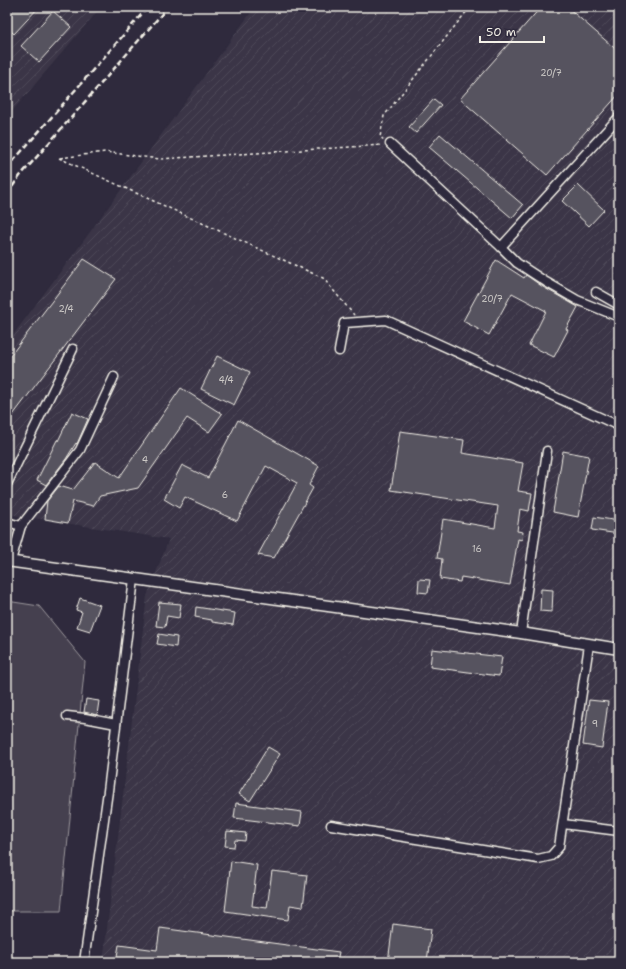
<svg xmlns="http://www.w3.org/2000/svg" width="626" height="969" viewBox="0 0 626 969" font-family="'Shantell Sans',sans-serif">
<defs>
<pattern id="industrial-furrows" width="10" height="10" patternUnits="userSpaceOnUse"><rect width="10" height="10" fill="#3b3647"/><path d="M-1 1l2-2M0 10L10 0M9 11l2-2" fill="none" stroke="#4e4a59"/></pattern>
</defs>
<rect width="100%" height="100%" fill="#2f2a3d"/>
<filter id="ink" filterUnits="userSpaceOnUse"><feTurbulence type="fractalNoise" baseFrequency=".025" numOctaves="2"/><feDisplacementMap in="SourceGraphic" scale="8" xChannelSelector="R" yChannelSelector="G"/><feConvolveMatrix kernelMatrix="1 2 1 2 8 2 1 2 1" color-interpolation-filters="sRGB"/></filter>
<g filter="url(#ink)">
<g fill="url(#industrial-furrows)">
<path d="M7 7H101L7 117Z"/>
<path d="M255 7H619V962H103L147 596 169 539 7 514V458L11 450 7 447V343L82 243Z"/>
</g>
<path fill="#454050" stroke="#9c989c" d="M7 601 39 606 85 662 61 911H7Z"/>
<g fill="#56525f" stroke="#f4f1e8">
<path d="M7 7H39L14 34 7 27Z"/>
<path d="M541 7H567L619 52V94L547 175 460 99Z"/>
<path d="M53 11 71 27 39 62 21 46Z"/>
<path d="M434 99 441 105 416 133 409 127Z"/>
<path d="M440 134 523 205 512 218 429 147Z"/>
<path d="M578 185 604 210 589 226 562 201Z"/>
<path d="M84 259 116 279 7 423V360Z"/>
<path d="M496 260 524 278 526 275 543 287 578 307 566 329 568 330 554 357 529 345 546 311 512 293 489 335 463 321Z"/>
<path d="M217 356 250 372 234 405 201 389Z"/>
<path d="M181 388 222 414 209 432 187 418 138 488 100 496 93 506 73 501 68 523 45 519 47 501 59 486 73 490 95 462 119 478Z"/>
<path d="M72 412 88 419 77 444 76 443 66 459 46 485 37 480 57 440 58 441Z"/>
<path d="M238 420 319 466 309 485 313 488 274 558 258 555 297 483 266 466 237 521 185 497 179 508 164 499 182 465 208 478Z"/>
<path d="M400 431 464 440 462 453 523 463 518 491 532 493 529 511 520 509 517 531 523 532 522 540 518 539 510 585 461 577 460 582 440 579 442 559 437 558 443 519 495 528 498 506 391 490Z"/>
<path d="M563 451 589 456 578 517 553 512Z"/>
<path d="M594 517 619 521V534L592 530Z"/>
<path d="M419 579 430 580 428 593 418 592Z"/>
<path d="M541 589 553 590 552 612 540 611Z"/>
<path d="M80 598 100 605 90 631 77 627 82 612 76 610Z"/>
<path d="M159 602 181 604 179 618 167 616 165 627 156 626Z"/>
<path d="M196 607 235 613 233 625 212 622V620L195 617Z"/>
<path d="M159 634 177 637 176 647 157 644Z"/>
<path d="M432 649 502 657 499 676 430 667Z"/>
<path d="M86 699 99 701 97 715 84 712Z"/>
<path d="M589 700 608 702 602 748 583 745Z"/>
<path d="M268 747 280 754 250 801 239 794Z"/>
<path d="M236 803 302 812 300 826 234 818Z"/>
<path d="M227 831 246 833 245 841 235 840 234 847 225 846Z"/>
<path d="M231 861 257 865 252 906 267 908 272 871 307 875 303 907 290 905 288 920 225 911Z"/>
<path d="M393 924 431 929 427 962H388Z"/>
<path d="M160 928 339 952 337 962H116L119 945 157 950Z"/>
</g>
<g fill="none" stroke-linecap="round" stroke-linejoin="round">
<defs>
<g id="minor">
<path d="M390 144 501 247 517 263 546 282 577 300 619 317"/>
<path d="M501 247 619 117"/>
<path d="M596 292 619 305"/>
<path d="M339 351 344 323 386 320 619 426"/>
<path d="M7 484 73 349"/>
<path d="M7 522 21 526"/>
<path d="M11 561 21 526 80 450 114 377"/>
<path d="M521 633 547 451"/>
<path d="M67 716 85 718 116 724"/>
<path d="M563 824 619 831"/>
<path d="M331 825 538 859 551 856 559 847 589 645"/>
<path d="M84 962 108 791 134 579"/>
</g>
<path id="major" d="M7 561 521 633 619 649"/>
</defs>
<use href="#minor" stroke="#f4f1e8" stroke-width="11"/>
<use href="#major" stroke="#f4f1e8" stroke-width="13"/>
<g stroke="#f4f1e8" stroke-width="1.5" stroke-dasharray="3 3" stroke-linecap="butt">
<path d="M384 140 380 137 384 116 470 7"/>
<path d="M59 158 323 278 354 315"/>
<path d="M60 158 105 152 160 159 382 145"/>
</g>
<use href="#minor" stroke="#2f2a3d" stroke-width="8"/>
<use href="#major" stroke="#2f2a3d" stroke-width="10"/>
<g stroke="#f4f1e8" stroke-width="2.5" stroke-dasharray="6 3" stroke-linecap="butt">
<path d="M7 168 148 7"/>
<path d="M7 194 20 176 168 7"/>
</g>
</g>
</g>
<g text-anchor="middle" stroke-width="3.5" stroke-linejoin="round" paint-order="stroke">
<g font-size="9" fill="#ccc9c6">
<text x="551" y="76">20/7</text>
<text x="492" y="302">20/7</text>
<text x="66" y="312">2/4</text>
<text x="226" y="383">4/4</text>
<text x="145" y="463">4</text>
<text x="225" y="498">6</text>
<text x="477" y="552">16</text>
<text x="595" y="727">9</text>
</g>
</g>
<rect width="626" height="969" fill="none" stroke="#2f2a3d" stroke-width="24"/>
<rect x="12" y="12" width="602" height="945" fill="none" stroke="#f4f1e8" stroke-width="1.5" filter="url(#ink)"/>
<path d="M480 36v6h64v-6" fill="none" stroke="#f4f1e8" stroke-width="2"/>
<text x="486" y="36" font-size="12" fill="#f4f1e8" stroke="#2f2a3d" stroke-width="3" paint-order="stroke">50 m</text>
</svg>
